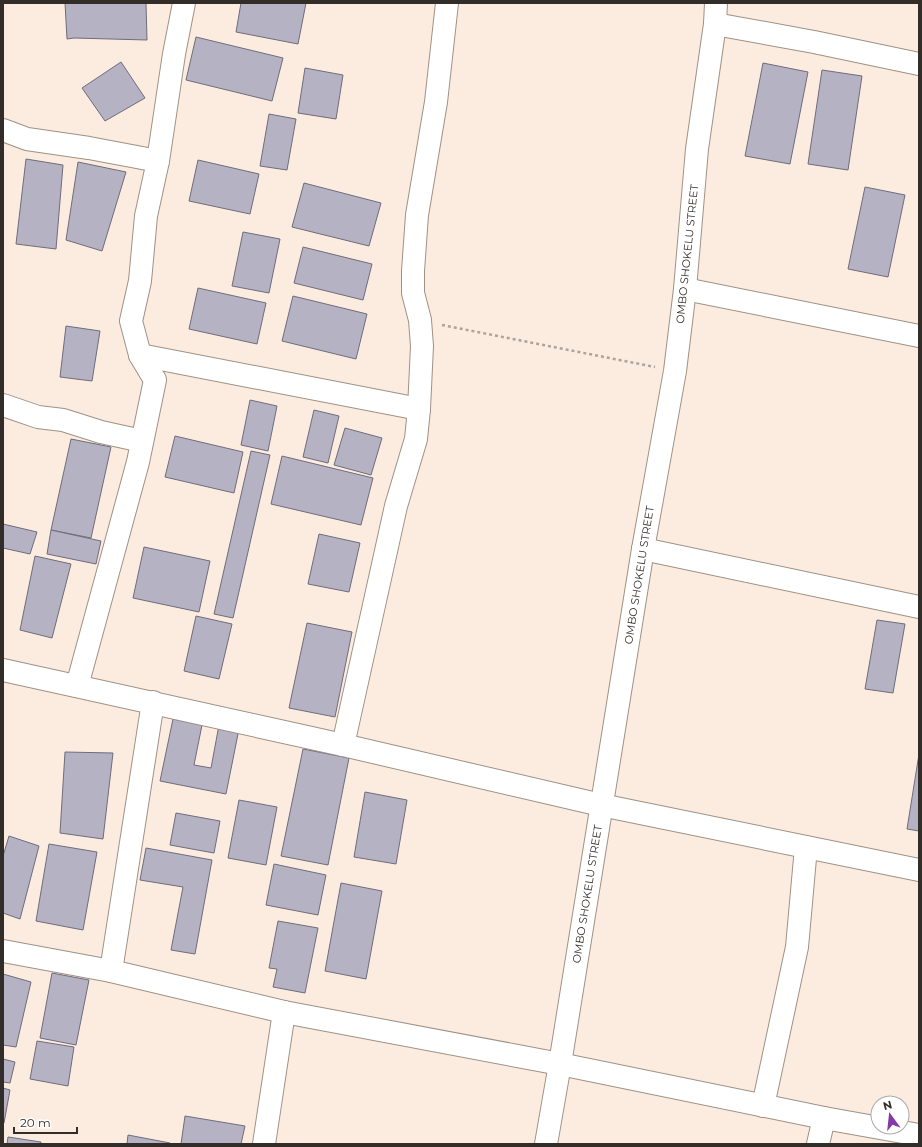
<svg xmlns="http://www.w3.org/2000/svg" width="922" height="1147" viewBox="0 0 922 1147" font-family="Montserrat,sans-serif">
<rect width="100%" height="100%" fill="#fcece0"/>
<g fill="#b4b2c3" stroke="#6f6c7b">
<path d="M65 3H146L147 40 74 38 67 39Z"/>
<path d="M241 3H306L298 44 236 32Z"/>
<path d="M196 37 283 58 272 101 186 80Z"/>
<path d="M121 62 145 98 105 121 82 88Z"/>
<path d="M763 63 808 72 790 164 745 156Z"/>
<path d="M305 68 343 75 336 119 298 113Z"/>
<path d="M822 70 862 76 848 170 808 164Z"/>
<path d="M269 114 296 119 287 170 260 166Z"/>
<path d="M26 159 63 165 56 249 16 244Z"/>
<path d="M198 160 259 174 250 214 189 201Z"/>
<path d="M78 162 126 172 102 251 66 240Z"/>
<path d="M304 183 381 203 369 246 292 227Z"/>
<path d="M865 187 905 195 888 277 848 269Z"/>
<path d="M243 232 280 239 269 293 232 286Z"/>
<path d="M303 247 372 264 363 300 294 283Z"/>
<path d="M198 288 266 303 257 344 189 329Z"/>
<path d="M293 296 367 314 356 359 282 341Z"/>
<path d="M66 326 100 331 92 381 60 377Z"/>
<path d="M250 400 277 406 268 451 241 445Z"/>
<path d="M314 410 339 416 328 463 303 457Z"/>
<path d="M345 428 382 438 371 475 334 465Z"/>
<path d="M175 436 243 452 234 493 165 477Z"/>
<path d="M71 439 111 447 91 538 51 530Z"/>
<path d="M251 451 270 455 233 618 214 614Z"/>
<path d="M282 456 373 478 361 525 271 504Z"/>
<path d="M3 524 37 532 30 554 3 548Z"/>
<path d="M51 530 101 541 96 564 47 554Z"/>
<path d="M319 534 360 543 349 592 308 584Z"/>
<path d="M144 547 210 561 199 612 133 598Z"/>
<path d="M35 556 71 564 52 638 20 630Z"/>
<path d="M196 616 232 624 219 679 184 671Z"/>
<path d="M877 620 905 624 893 693 865 689Z"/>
<path d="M307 623 352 632 335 717 289 708Z"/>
<path d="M173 719 202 725 194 765 211 768 219 725 239 729 226 794 160 781Z"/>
<path d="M303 749 349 758 328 865 281 856Z"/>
<path d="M65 752 113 753 103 839 60 833Z"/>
<path d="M919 754V831L907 829Z"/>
<path d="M365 792 407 800 396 864 354 857Z"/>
<path d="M239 800 277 807 266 865 228 858Z"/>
<path d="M176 813 220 821 214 853 170 845Z"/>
<path d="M9 836 39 846 20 919 3 913V856Z"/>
<path d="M49 844 97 852 83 930 36 921Z"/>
<path d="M146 848 212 860 195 954 171 950 183 887 140 880Z"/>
<path d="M274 864 326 875 318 915 266 905Z"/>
<path d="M341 883 382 891 366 979 325 971Z"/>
<path d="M278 921 318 928 305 993 273 987 277 969 269 968Z"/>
<path d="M52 973 89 980 76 1045 40 1038Z"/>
<path d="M3 974 31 982 16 1047 3 1045Z"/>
<path d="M37 1041 74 1047 68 1086 30 1079Z"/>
<path d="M3 1059 15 1062 10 1083 3 1082Z"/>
<path d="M3 1088 10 1090 4 1123 3 1122Z"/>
<path d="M185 1116 245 1126 241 1144H181Z"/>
<path d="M128 1135 170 1143V1144H127Z"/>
<path d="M8 1137 41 1142V1144H7Z"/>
</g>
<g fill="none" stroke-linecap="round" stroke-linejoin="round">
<defs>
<g id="minor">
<path d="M715 24 814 42 919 64"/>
<path d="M3 130 27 139 89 148 158 161"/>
<path d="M685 289 919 336"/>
<path d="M140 355 419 409"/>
<path d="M3 405 38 417 63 420 101 432 142 441"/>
<path d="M643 549 919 607"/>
<path d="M3 670 343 745 601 805 919 870"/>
<path d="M77 686 138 462 155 380 140 355 131 321 140 281 146 216 158 161 174 54 184 3"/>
<path d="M343 745 396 506 416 439 419 409 422 346 420 320 413 293V271L417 215 436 102 447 3"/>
<path d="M3 951 111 971 284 1012 560 1064 824 1118 919 1135"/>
<path d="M111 971 153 702"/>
<path d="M763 1106 797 947 806 847"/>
<path d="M264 1144 284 1012"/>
<path d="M546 1144 560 1064 643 549 675 371 685 289 697 149 715 24 716 3"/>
<path d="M818 1144 824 1118"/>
</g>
</defs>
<use href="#minor" stroke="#9f9186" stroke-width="24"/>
<path stroke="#aea299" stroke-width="2.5" stroke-dasharray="3 3" stroke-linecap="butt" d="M442 325 655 367"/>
<use href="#minor" stroke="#fff" stroke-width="22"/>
</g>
<g text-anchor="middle" stroke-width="3" stroke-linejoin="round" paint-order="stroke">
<g font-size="11" fill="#332d29" stroke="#fff">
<text transform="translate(687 254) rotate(-84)" y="4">OMBO SHOKELU STREET</text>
<text transform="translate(639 575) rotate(-81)" y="4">OMBO SHOKELU STREET</text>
<text transform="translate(587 894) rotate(-81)" y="4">OMBO SHOKELU STREET</text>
</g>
</g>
<rect width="922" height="1147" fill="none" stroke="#332d29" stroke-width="8"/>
<g transform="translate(890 1115) rotate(345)"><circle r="19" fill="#ffffff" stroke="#adaba9"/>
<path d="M0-3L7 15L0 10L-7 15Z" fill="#8539aa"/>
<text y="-6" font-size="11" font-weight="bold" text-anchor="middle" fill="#332d29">N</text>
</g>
<path d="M14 1127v6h63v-6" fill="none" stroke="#332d29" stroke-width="2"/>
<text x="20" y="1127" font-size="12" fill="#332d29" stroke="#ffffff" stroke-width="3" paint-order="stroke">20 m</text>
</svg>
